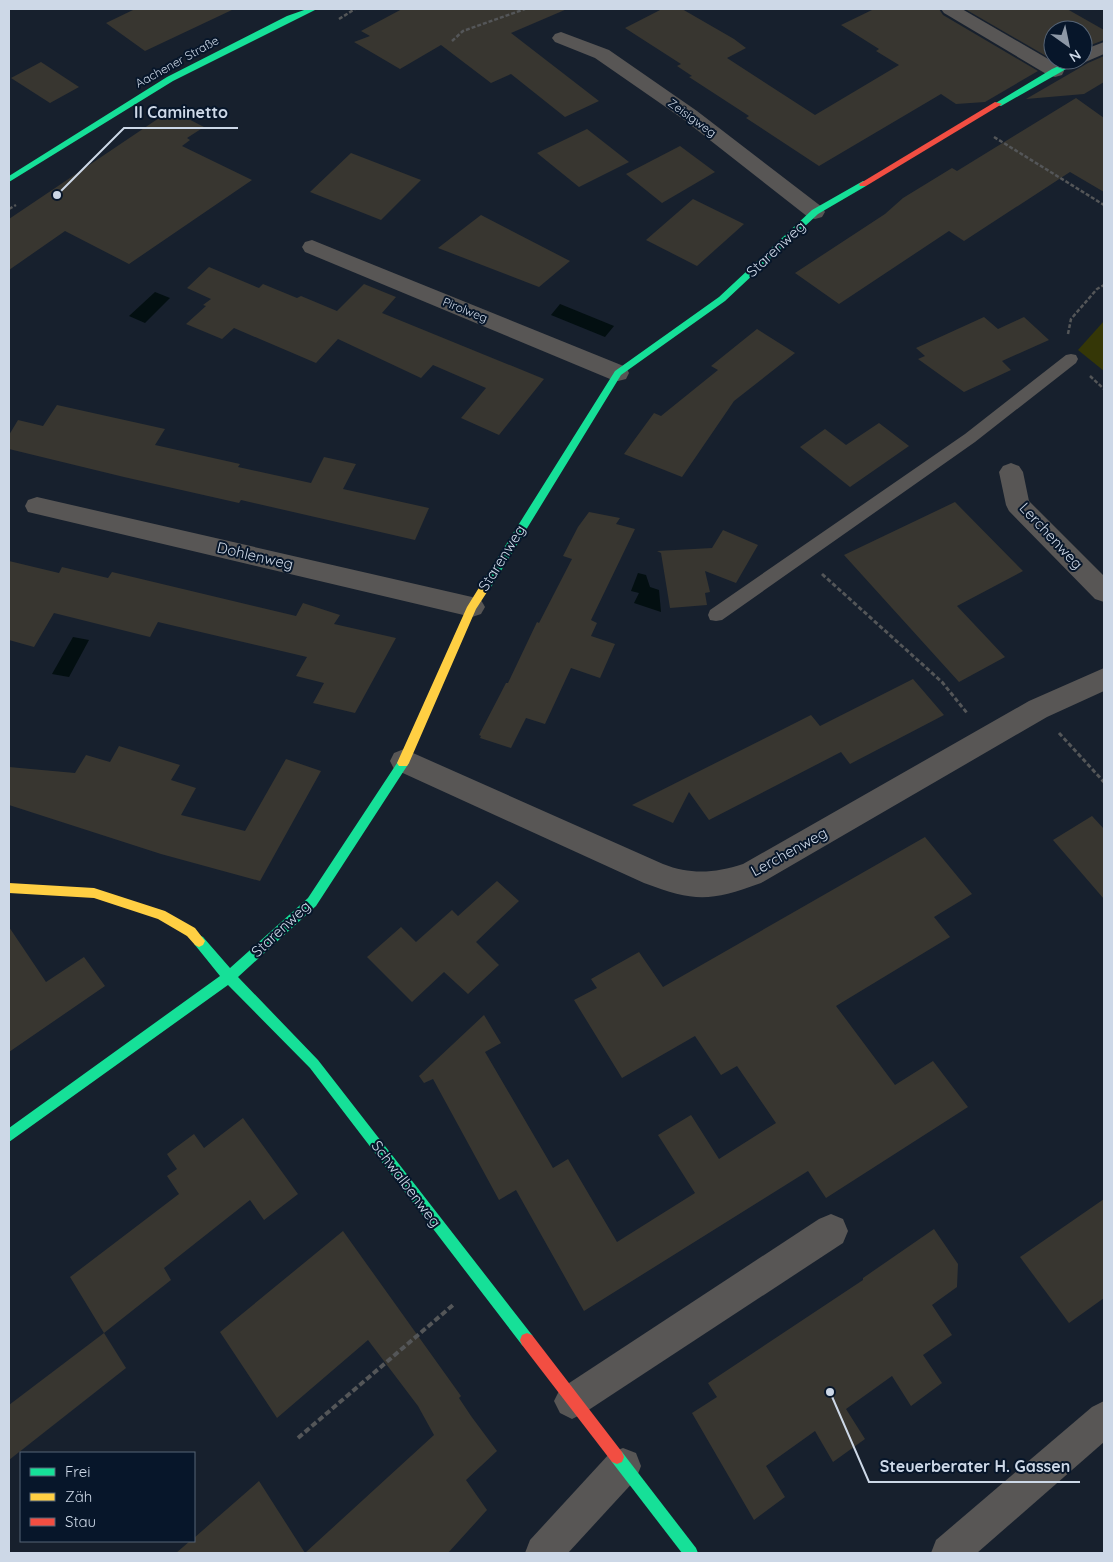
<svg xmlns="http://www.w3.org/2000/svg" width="1113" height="1562" viewBox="0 0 1113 1562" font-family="Quicksand,sans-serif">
<rect width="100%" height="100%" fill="#17202d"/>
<path fill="#353707" d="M1104 321V371L1078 350Z"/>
<g fill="#030f11">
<path d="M155 292 170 298 145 323 129 316Z"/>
<path d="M560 304 614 326 605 337 551 315Z"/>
<path d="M638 573 646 575 650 587 659 590 661 612 634 603 639 593 631 591Z"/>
<path d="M73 637 89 640 69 677 52 674Z"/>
</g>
<g fill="#383630">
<path d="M135 9H234L145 51 106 23Z"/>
<path d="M402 9H567L511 33 599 101 565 117 511 74 491 83 441 45 400 69 354 42 370 36 361 31Z"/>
<path d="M662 9H682L734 39 746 48 727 58 815 115 899 65 876 51 879 49 841 25 874 9H939L943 15 1038 71 985 102 956 104 941 94 819 166 746 118 749 116 689 77 692 76 677 66 681 64 625 28Z"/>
<path d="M965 9H1067L1104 30V40L1083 48V30H1053V60Z"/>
<path d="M1104 56V82L1084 94 1026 99 1088 63Z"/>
<path d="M41 62 79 87 50 103 11 78Z"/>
<path d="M1076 98 1104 118V192L1070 172 964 241 949 231 839 304 795 273 885 214 903 198 952 168 957 171Z"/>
<path d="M171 110 204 127 187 138 190 140 182 146 252 180 129 264 65 231 9 270V219Z"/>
<path d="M587 129 629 162 579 187 537 153Z"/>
<path d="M680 146 715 172 662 203 626 174Z"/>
<path d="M351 153 421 180 381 220 310 192Z"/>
<path d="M693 199 744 224 697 266 646 240Z"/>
<path d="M481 215 570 261 539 287 438 248Z"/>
<path d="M209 267 259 288 263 284 297 298 301 296 337 311 364 284 396 297 382 313 544 379 499 435 461 418 486 388 433 365 421 378 338 339 316 363 234 328 222 339 186 324 206 306 203 305 211 299 187 288Z"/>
<path d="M984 317 998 329 1024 317 1049 340 1002 361 1011 370 964 392 918 359 925 356 916 348Z"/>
<path d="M757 329 795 353 734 401 682 477 624 454 654 413 661 416 718 370 711 366Z"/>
<path d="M57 405 165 429 155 445 240 464 238 467 311 483 324 457 356 464 343 489 429 508 415 540 241 500 239 503 124 477 9 449V435L18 420 43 426Z"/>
<path d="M879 423 909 446 850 487 800 447 825 429 846 445Z"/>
<path d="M955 502 1023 571 957 606 1005 657 959 682 844 555Z"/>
<path d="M589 512 620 518 616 524 635 529 591 620 597 623 591 636 615 644 600 678 571 668 545 724 526 718 511 748 480 738 481 736 479 735 506 683H508L537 622 539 623 572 559 563 556 578 527Z"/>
<path d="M723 530 758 545 736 583 705 571 710 592 705 593 707 605 670 608 661 553 657 551 712 548Z"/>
<path d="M9 561 59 573 62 567 108 578 112 572 296 616 303 603 340 615 334 624 396 638 355 713 313 703 324 683 296 676 307 657 158 622 150 637 54 613 34 647 9 640Z"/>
<path d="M913 679 944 715 850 764 841 752 709 820 689 792 673 823 632 805 811 715 820 726Z"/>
<path d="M119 746 180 765 171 780 196 788 181 815 245 831 286 759 321 771 260 881 161 854 9 805V767L75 773 86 755 110 762Z"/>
<path d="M1092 816 1104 829V899L1053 840Z"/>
<path d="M925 837 972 894 934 917 950 937 836 1006 895 1085 933 1061 968 1107 826 1198 808 1171 584 1311 516 1190 499 1200 433 1079 424 1083 419 1076 484 1015 501 1043 485 1052 553 1168 568 1159 617 1242 695 1193 658 1135 691 1115 719 1159 776 1123 737 1066 721 1075 695 1036 622 1078 574 1000 597 988 591 979 639 952 663 987Z"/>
<path d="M497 881 519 901 476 942 499 965 468 994 444 972 412 1002 367 957 401 927 416 942 452 910 458 916Z"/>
<path d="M9 927 46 982 84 957 105 986 9 1052Z"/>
<path d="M243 1118 298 1194 264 1220 250 1200 164 1268 171 1280 104 1333 70 1277 179 1194 167 1176 177 1169 167 1154 194 1134 204 1148Z"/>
<path d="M1104 1199V1298L1069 1323 1020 1257Z"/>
<path d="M934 1229 958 1264 957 1287 932 1305 952 1335 923 1355 942 1383 911 1406 892 1376 846 1409 865 1439 833 1462 815 1431 766 1466 785 1497 754 1520 692 1413 717 1397 708 1383 863 1280V1278Z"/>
<path d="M343 1231 461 1396 459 1398 471 1416 497 1451 466 1480 487 1510 448 1553H176L190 1541H194V1538L259 1481 305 1553 434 1435 418 1406 368 1340 277 1418 220 1332Z"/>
<path d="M104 1333 126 1368 9 1460V1405Z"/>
</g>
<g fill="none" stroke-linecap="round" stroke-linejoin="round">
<g stroke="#545658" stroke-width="2.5" stroke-dasharray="4 2" stroke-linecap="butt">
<path d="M339 19 355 9"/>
<path d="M452 41 463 31 525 9"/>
<path d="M994 137 1104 205"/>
<path d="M9 209 16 205"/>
<path d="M1068 334 1071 319 1097 289 1104 285"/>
<path d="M1090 376 1104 389"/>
</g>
<g stroke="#545658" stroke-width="3" stroke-dasharray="4.5 2.5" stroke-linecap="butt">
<path d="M822 574 942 682 967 713"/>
<path d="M1059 733 1104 782"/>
</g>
<path stroke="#545658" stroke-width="4" stroke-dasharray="6 3" stroke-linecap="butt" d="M298 1438 453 1305"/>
<path fill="#585655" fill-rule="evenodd" d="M1071 354 1076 355 1078 359 1076 363 975 442 722 620 716 621 710 620 708 615 710 610 965 434 1066 355Z"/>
<g fill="#585655" fill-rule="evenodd">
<path d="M941 9H962L1062 67 1064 71 1062 75 1055 77 1048 75 944 13Z"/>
<path d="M561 32 609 50 697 111 822 207 825 212 822 217 815 219 808 217 683 119 595 58 555 42 552 38 555 34Z"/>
<path d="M1104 42V54L1083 63 1076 60H1083V50Z"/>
<path d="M312 240 626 367 629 373 626 379 618 381 610 379 305 252 302 247 305 242Z"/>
<path d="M1011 463 1019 466 1023 472 1029 501 1104 576V602L1095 599 1009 511 1006 505 999 472 1003 466Z"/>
<path d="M37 497 472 597 481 600 485 607 481 614 472 617 28 512 25 506 28 500Z"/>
<path d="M1104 668V691L1047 717 761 883C709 902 695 902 644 883L394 769 390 761 394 753 404 749 663 864C691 875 715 873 743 864L1029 701Z"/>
<path d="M831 1214 843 1219 848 1231 843 1243 584 1413 572 1419 560 1413 554 1401 560 1389 819 1219Z"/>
<path d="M1104 1401V1442L977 1553H931L936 1540 1092 1407Z"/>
<path d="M623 1448 636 1453 641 1466 636 1479 568 1553H525L530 1540 610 1453Z"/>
</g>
<g fill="#16e098" fill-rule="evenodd">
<path d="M307 9H317L173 81 9 182V176L167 77 287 16Z"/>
<path d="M1072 60H1082L1001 106 994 104 1052 69Z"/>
<path d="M863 181 866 182V186L818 214 725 301 621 375 488 592H480L479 589 480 586 615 371 719 297 812 210Z"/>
<path d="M403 758 407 760 409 763 407 766 316 906 238 977 318 1060 532 1335 534 1340 532 1345 527 1347 522 1345 310 1068 228 985 9 1142V1128L220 976 195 945 193 941 195 937 199 935 203 937 230 968 308 898 399 760Z"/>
<path d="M617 1450 622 1452 696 1548 698 1553H682L612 1462 610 1457 612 1452Z"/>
</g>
<g fill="#ffcf43" fill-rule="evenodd">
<path d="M484 585 489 589 476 609 409 763 407 766H399L397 763 467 607 480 586Z"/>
<path d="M9 883 94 888 165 911 195 928 205 941 203 945 199 947 195 945 187 936 158 919 94 898 9 893Z"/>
</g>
<g fill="#f24e42" fill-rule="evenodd">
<path d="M995 102 1002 104 866 186H860L859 184Z"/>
<path d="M527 1333 532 1335 622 1452 624 1457 622 1462 617 1464 612 1462 522 1345 520 1340 522 1335Z"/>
</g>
</g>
<g text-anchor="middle" stroke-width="4" stroke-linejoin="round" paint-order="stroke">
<g font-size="12" fill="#cdd8e7" stroke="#07162a">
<text transform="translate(177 62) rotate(-29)" y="4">Aachener Straße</text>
<text transform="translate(692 118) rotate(36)" y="4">Zeisigweg</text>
<text transform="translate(465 310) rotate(22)" y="4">Pirolweg</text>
</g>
<g font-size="15" fill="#cdd8e7" stroke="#07162a">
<text transform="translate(776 249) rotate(-43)" y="5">Starenweg</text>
<text transform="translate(1051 536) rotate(47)" y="5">Lerchenweg</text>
<text transform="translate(255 556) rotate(13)" y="5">Dohlenweg</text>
<text transform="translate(502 558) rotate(-58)" y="5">Starenweg</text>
<text transform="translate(789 852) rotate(-29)" y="5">Lerchenweg</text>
<text transform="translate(281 929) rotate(-43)" y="5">Starenweg</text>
<text transform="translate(406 1184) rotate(53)" y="5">Schwalbenweg</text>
</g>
</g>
<path fill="none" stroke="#cdd8e7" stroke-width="2" d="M57 195L124 128H238M830 1392L869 1482H1080"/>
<g fill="#cdd8e7" stroke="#07162a" stroke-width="2">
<circle cx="57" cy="195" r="5"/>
<circle cx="830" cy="1392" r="5"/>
</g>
<g font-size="16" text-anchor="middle" font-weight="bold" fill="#cdd8e7" stroke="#07162a" stroke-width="4" stroke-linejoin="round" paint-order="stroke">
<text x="181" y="118">Il Caminetto</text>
<text x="975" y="1472">Steuerberater H. Gassen</text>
</g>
<rect width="1113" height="1562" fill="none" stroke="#cdd8e7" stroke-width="20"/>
<rect x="20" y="1452" width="175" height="90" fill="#07162a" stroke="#566476"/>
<rect x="30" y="1468" width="25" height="8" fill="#16e098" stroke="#566476"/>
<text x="65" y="1477" font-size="15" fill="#cdd8e7">Frei</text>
<rect x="30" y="1493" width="25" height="8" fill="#ffcf43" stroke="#566476"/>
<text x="65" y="1502" font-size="15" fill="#cdd8e7">Zäh</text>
<rect x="30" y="1518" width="25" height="8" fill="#f24e42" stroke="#566476"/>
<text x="65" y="1527" font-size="15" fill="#cdd8e7">Stau</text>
<g transform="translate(1068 45) rotate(147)"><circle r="24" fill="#07162a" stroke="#566476"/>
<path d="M0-4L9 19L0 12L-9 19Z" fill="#8d98a6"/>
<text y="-8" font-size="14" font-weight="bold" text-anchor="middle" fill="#cdd8e7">N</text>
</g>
</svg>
